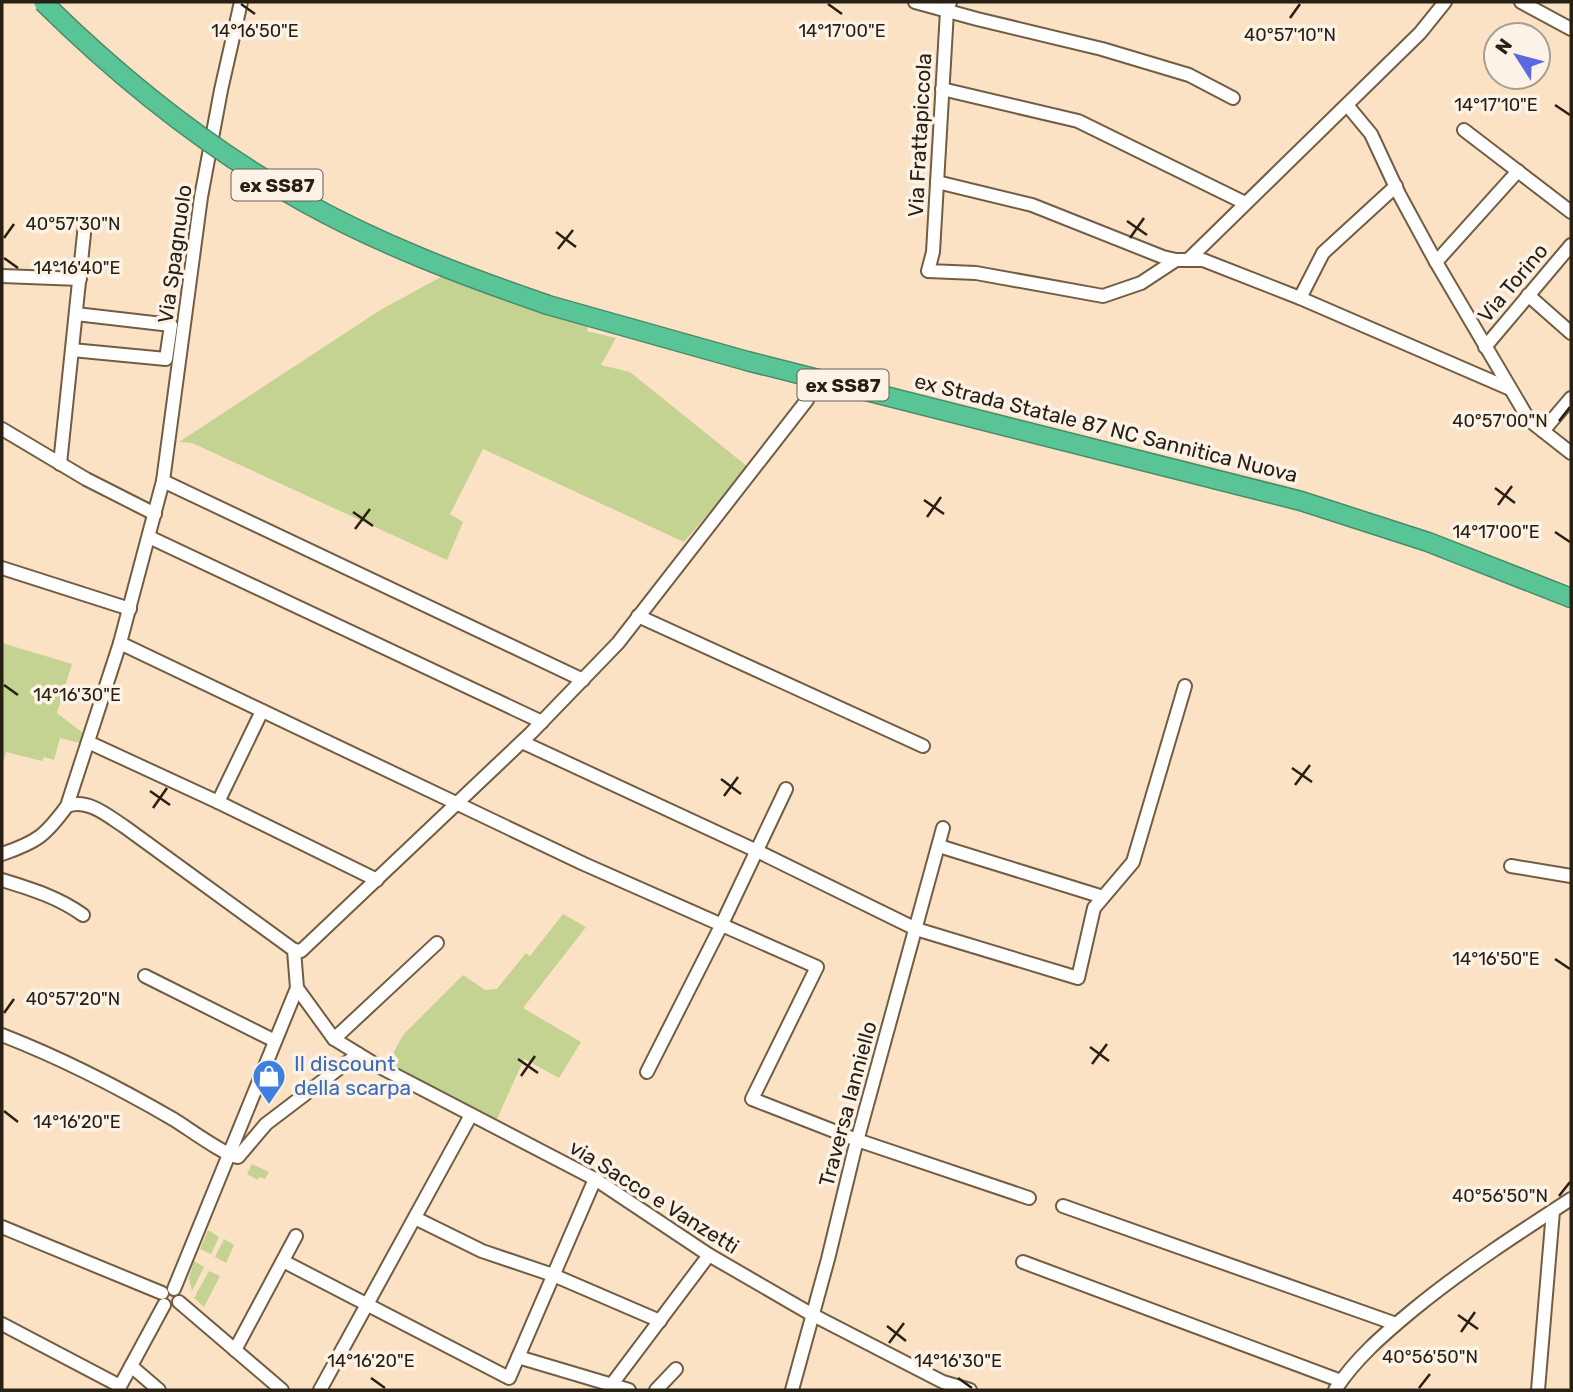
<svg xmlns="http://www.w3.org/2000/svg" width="1573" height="1392" viewBox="0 0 1573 1392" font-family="Rubik,sans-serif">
<rect width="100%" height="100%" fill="#fbe2c4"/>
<g fill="#c4d391">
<path d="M441 277 588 326 587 331 616 338 601 365 630 372 748 467 684 542 483 449 450 514 463 522 447 560 192 443 179 442 382 309Z"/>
<path d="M2 643 72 664 57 713 83 733 80 743 60 738 54 760 44 757 42 761 6 752 4 760H2Z"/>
<path d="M563 914 586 927 523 1008 581 1042 559 1078 524 1059 497 1119 387 1065 403 1035 463 975 485 990 497 989 526 953 530 956Z"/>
<path d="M252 1164 269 1172 265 1179 259 1177 258 1180 247 1174Z"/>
<path d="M208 1230 219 1237 211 1254 200 1249Z"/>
<path d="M224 1239 234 1245 226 1263 215 1257Z"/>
<path d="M194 1261 204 1267 192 1291 189 1278Z"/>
<path d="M209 1271 220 1276 204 1307 194 1298Z"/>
</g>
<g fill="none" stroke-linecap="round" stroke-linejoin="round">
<defs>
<g id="minor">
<path d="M915 2 977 19 1102 49 1189 75 1233 98"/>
<path d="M950 2 947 11 933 252 928 271 976 273 1103 296 1141 283 1176 260"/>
<path d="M1521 2 1571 29"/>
<path d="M942 89 1078 121 1245 203"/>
<path d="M1347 105 1371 134 1399 194 1436 262 1529 420 1571 453"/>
<path d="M1464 130 1571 212"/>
<path d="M937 182 1032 205 1163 257 1176 260H1188L1420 33 1445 2"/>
<path d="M1188 260H1203L1300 298 1508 388"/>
<path d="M1436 262 1518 171"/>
<path d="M2 276 80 279"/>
<path d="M1528 295 1571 333"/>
<path d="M1300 298 1323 253 1396 186"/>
<path d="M1485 347 1571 245"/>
<path d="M72 350 166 359 171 325 76 314"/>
<path d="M2 429 86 479 155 514"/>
<path d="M1543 431 1571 398"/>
<path d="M60 464 85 224"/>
<path d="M163 481 583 680"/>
<path d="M149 537 542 722"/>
<path d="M2 568 130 609"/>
<path d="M638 616 923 746"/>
<path d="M120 643 584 864 817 967 752 1099 857 1140 1029 1198"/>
<path d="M88 742 218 802 377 880"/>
<path d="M522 742 757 851 916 929 1078 978 1094 908 1133 862 1185 686"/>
<path d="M218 802 262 711"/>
<path d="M67 806C88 798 108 816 125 827L294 950 301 951 531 733 618 643 807 400"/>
<path d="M939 846 1103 897"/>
<path d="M2 854C37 842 45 836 67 806L120 643 163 481 201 197 221 90 241 2"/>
<path d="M1511 866 1571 876"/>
<path d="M2 880C31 889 58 897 83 915"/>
<path d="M294 950 297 988 334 1039 378 1066 595 1179 709 1255 811 1314 943 1382 970 1390"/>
<path d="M145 976 275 1041"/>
<path d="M2 1035C61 1058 118 1087 173 1119 188 1128 224 1155 238 1157L266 1124 358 1054"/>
<path d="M334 1039 437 943"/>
<path d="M647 1072 721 926 786 789"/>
<path d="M1063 1206 1396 1324"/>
<path d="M415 1218 482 1251 553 1275 660 1321"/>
<path d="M2 1227 162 1293"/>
<path d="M283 1261 509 1378 595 1179"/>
<path d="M1023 1262 1341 1381"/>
<path d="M174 1289 297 988"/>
<path d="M179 1302 282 1390"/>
<path d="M2 1324 120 1386"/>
<path d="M235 1350 296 1236"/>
<path d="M518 1357 629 1390"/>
<path d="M131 1366 159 1390"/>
<path d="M612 1384 709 1255"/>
<path d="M118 1390 164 1305"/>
<path d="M320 1390 471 1115"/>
<path d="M656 1390 676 1369"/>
<path d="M792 1390 828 1259 854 1152 943 828"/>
<path d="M1335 1390C1355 1359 1384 1334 1413 1310 1463 1269 1517 1234 1571 1199"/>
<path d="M1538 1390 1553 1211"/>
</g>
<path id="highway" d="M548 305 747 361 1301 501 1428 542 1571 598"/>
</defs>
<use href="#minor" stroke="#725d43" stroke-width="16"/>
<use href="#highway" stroke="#488b6a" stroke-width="21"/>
<use href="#minor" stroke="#fff" stroke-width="12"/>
<use href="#highway" stroke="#59c597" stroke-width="18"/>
<defs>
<path id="highway-bridge" d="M43 2C120 78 208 149 304 202 381 245 464 276 548 305"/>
</defs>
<use href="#highway-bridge" stroke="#488b6a" stroke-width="21" stroke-linecap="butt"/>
<use href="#highway-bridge" stroke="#59c597" stroke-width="18"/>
</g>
<path fill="none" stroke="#292015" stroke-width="2.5" d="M241 4 255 14M828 4 842 14M1290 18 1300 4M1555 105 1570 115M1127 221 1147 235M556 232 576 247M4 238 14 224M1130 238 1144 218M558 249 573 230M4 258 18 268M1559 421 1570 407M1495 488 1515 503M924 500 944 514M1498 505 1512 486M353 512 373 526M927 517 941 497M355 529 370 509M1555 532 1570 542M4 685 18 695M1292 768 1312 782M721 779 741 794M1295 785 1310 765M150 791 170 805M724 796 738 777M153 808 167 788M1555 959 1570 969M4 1013 14 999M1090 1047 1109 1061M518 1059 538 1073M1092 1064 1107 1044M521 1076 535 1056M4 1111 18 1122M1559 1196 1570 1182M1458 1315 1478 1329M887 1326 906 1341M1461 1332 1475 1312M889 1343 904 1323M371 1378 385 1388M958 1378 972 1388M1419 1388 1430 1374"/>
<defs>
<symbol id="shop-pin" viewBox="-11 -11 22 30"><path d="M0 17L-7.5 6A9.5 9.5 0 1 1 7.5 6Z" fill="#3f7fe0" stroke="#fcf2e6"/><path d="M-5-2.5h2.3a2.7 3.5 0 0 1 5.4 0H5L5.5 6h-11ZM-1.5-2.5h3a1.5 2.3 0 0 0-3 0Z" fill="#fff"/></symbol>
</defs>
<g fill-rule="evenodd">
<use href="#shop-pin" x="250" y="1057" width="38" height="52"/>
</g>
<g text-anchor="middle" stroke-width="7" stroke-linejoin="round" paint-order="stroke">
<g fill="#fcf2e6" stroke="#685f54" stroke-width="2">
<rect x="231.5" y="169.5" width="91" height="31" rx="5"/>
<rect x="797.5" y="369.5" width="91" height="31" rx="5"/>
</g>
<g font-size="19" font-weight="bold" fill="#292015">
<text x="277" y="192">ex SS87</text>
<text x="843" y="392">ex SS87</text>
</g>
<g font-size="21" fill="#292015" stroke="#fcf2e6">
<text transform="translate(920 135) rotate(-87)" y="7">Via Frattapiccola</text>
<text transform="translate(175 254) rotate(-82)" y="7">Via Spagnuolo</text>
<text transform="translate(1513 283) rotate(-50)" y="7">Via Torino</text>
<text transform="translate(1106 428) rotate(14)" y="7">ex Strada Statale 87 NC Sannitica Nuova</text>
<text transform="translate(848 1104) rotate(-75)" y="7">Traversa Ianniello</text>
<text transform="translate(654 1197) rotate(32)" y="7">via Sacco e Vanzetti</text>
</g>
<g font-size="21" fill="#366cbe" stroke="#fcf2e6" text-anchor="start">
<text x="294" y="1071">Il discount<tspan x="294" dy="24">della scarpa</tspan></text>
</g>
</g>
<g font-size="18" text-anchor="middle" fill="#292015" stroke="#fcf2e6" stroke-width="7" stroke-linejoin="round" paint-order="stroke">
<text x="255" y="37">14°16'50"E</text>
<text x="842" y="37">14°17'00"E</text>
<text x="1290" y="41">40°57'10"N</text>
<text x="1496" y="111">14°17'10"E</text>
<text x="73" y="230">40°57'30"N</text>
<text x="77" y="274">14°16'40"E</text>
<text x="1500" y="427">40°57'00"N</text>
<text x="1496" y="538">14°17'00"E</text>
<text x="77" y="701">14°16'30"E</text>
<text x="1496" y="965">14°16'50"E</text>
<text x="73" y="1005">40°57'20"N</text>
<text x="77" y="1128">14°16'20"E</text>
<text x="1500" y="1202">40°56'50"N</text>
<text x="1430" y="1363">40°56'50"N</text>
<text x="371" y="1367">14°16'20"E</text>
<text x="958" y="1367">14°16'30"E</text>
</g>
<rect width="1573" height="1392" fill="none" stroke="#292015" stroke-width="7"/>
<g transform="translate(1517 56) rotate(306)"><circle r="33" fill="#fcf2e6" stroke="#a89e92" stroke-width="2"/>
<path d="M0-5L12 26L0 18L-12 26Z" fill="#5c6ae1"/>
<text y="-10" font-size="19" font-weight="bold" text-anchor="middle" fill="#292015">N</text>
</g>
</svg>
